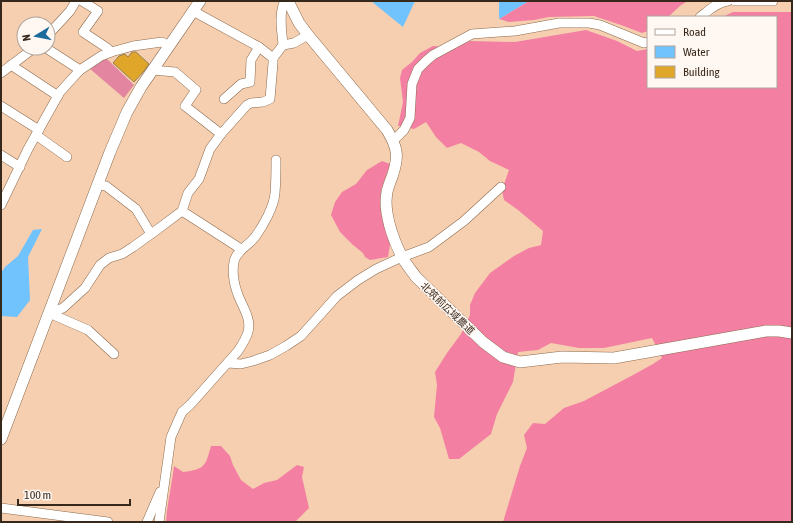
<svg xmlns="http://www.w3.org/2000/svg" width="793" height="523" viewBox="0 0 793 523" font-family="'Asap Condensed','Noto Sans JP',sans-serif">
<rect width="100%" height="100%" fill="#f6cfb0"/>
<path fill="#e385a1" d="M106 58 134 85 124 98 89 68 95 62Z"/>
<g fill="#f37fa3">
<path d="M529 1H688L681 5 668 17H648V31L642 33 621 25 594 16 549 17 534 20 509 22 499 19Z"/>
<path d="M733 12H792V522H503L520 466 527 448 524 435 533 423 545 424 564 408 584 401 633 375 653 364 662 358 652 338 604 348H579L551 343 538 350 518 352 513 382 497 414 491 434 459 459H449L440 428 434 417 437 385 435 372 447 353 461 334 470 315V305L475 293 490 273 514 256 529 248 541 245 543 231 518 210 504 200 502 190 509 170 490 161 479 152 461 143 447 148 436 137 426 122 414 129 398 126 403 102 400 78 402 70 412 62 420 53 433 46 454 48 470 41 515 42 586 30 617 41 637 51 648 49V87H776V17H722Z"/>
<path d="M382 161 390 164 381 190 380 206 384 223 390 245 388 257 370 260 365 257 363 253 353 245 340 232 331 215 335 202 342 192 356 184 367 170Z"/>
<path d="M211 446H221L230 456 233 465 241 480 253 489 264 483 277 480 297 465 304 467 302 477 309 508 295 522H166C167 503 172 485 174 466L183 472C205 469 205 467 211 446Z"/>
</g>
<g fill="#71c3fe">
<path d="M371 1H415L403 27Z"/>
<path d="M499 1H529L499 19Z"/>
<path d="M42 229 28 257 30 300 17 317 1 316V273L5 267 18 256 33 230Z"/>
</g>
<path fill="#dfa629" stroke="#957f58" d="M132 52H136L149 64 144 71 134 82 113 63 119 56 125 54 128 57Z"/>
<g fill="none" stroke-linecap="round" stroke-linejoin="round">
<defs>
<g id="minor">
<path d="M82 1 98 11 83 32 107 48 111 52"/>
<path d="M735 1H773"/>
<path d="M193 11 259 47 273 58V63L270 99 263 102 251 103 247 105 221 134"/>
<path d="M700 17C708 11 717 2 728 1"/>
<path d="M48 35 70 11 76 1"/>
<path d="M283 45 294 43 308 35"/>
<path d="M46 48 80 70"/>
<path d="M273 58 283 45C282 32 279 18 283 5L288 2"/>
<path d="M11 65 58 96"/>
<path d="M152 70 175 72 196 90 185 106 221 134 210 149 199 179 188 193 182 211 241 249"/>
<path d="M1 73 34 48"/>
<path d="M224 99 241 84 250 82 251 60 259 47"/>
<path d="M1 106 39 130"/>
<path d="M36 135 67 157"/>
<path d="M393 141 404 130 410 118 412 84 418 69 426 61 433 55 472 34 515 31 559 23H589L600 25 644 43 648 42"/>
<path d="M1 155 20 167"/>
<path d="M98 185 106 186 136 209 151 234"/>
<path d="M1 205 28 149 60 92 80 70 101 56 111 52 133 46 162 42 169 46"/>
<path d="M49 313 63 308 85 288 100 265 109 258 122 254 133 247 158 229 182 211"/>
<path d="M49 313 88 330 114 354"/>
<path d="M228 363 241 364 253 361 270 355 286 346 301 336 337 296 358 280 376 269 402 257 429 247 464 221 501 187"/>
<path d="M1 508 108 522"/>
<path d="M147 522 160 492"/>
<path d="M159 522 171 437 182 412 190 405 238 351C242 345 246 339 248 332 252 318 241 305 237 292 234 283 232 272 234 262 236 251 248 246 255 237 263 226 274 207 275 193 276 182 276 171 276 160"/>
</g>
<g id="tertiary">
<path d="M288 1 299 23 308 35 387 130C398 148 399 157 392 177 390 182 388 187 387 192 383 212 393 239 402 257 406 264 411 270 416 277L483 342 503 357 520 362 562 357 614 358 766 331H779L792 333"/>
<path d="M1 439 110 152 127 112 141 87 200 1"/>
</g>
</defs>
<use href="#minor" stroke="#8b6a4d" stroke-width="10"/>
<use href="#tertiary" stroke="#8b6a4d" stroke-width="12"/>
<use href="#minor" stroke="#fff" stroke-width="9"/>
<use href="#tertiary" stroke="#fff" stroke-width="11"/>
</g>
<g text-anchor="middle" stroke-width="3" stroke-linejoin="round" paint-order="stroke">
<g font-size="10" fill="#37281c" stroke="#fff7f1">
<text transform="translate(448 308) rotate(44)" y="4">北筑前広域農道</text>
</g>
</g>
<rect width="793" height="523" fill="none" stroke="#37281c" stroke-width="4"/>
<rect x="647" y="16" width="130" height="72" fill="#fff7f1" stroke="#afa49c"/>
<rect x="655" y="29" width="20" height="6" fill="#ffffff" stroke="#afa49c"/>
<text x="683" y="36" font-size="12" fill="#37281c">Road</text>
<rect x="655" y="46" width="20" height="12" fill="#71c3fe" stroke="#afa49c"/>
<text x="683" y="56" font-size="12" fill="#37281c">Water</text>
<rect x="655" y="66" width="20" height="12" fill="#dfa629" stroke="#afa49c"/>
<text x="683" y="76" font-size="12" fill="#37281c">Building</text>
<g transform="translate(36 36) rotate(260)"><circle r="19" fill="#fff7f1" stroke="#afa49c"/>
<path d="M0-3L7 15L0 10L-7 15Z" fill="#1b6b9d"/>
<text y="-6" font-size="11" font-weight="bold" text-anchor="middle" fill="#37281c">N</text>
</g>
<path d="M18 499v6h112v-6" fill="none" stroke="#37281c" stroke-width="2"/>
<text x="24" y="499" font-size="12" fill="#37281c" stroke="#fff7f1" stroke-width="3" paint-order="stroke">100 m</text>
</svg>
